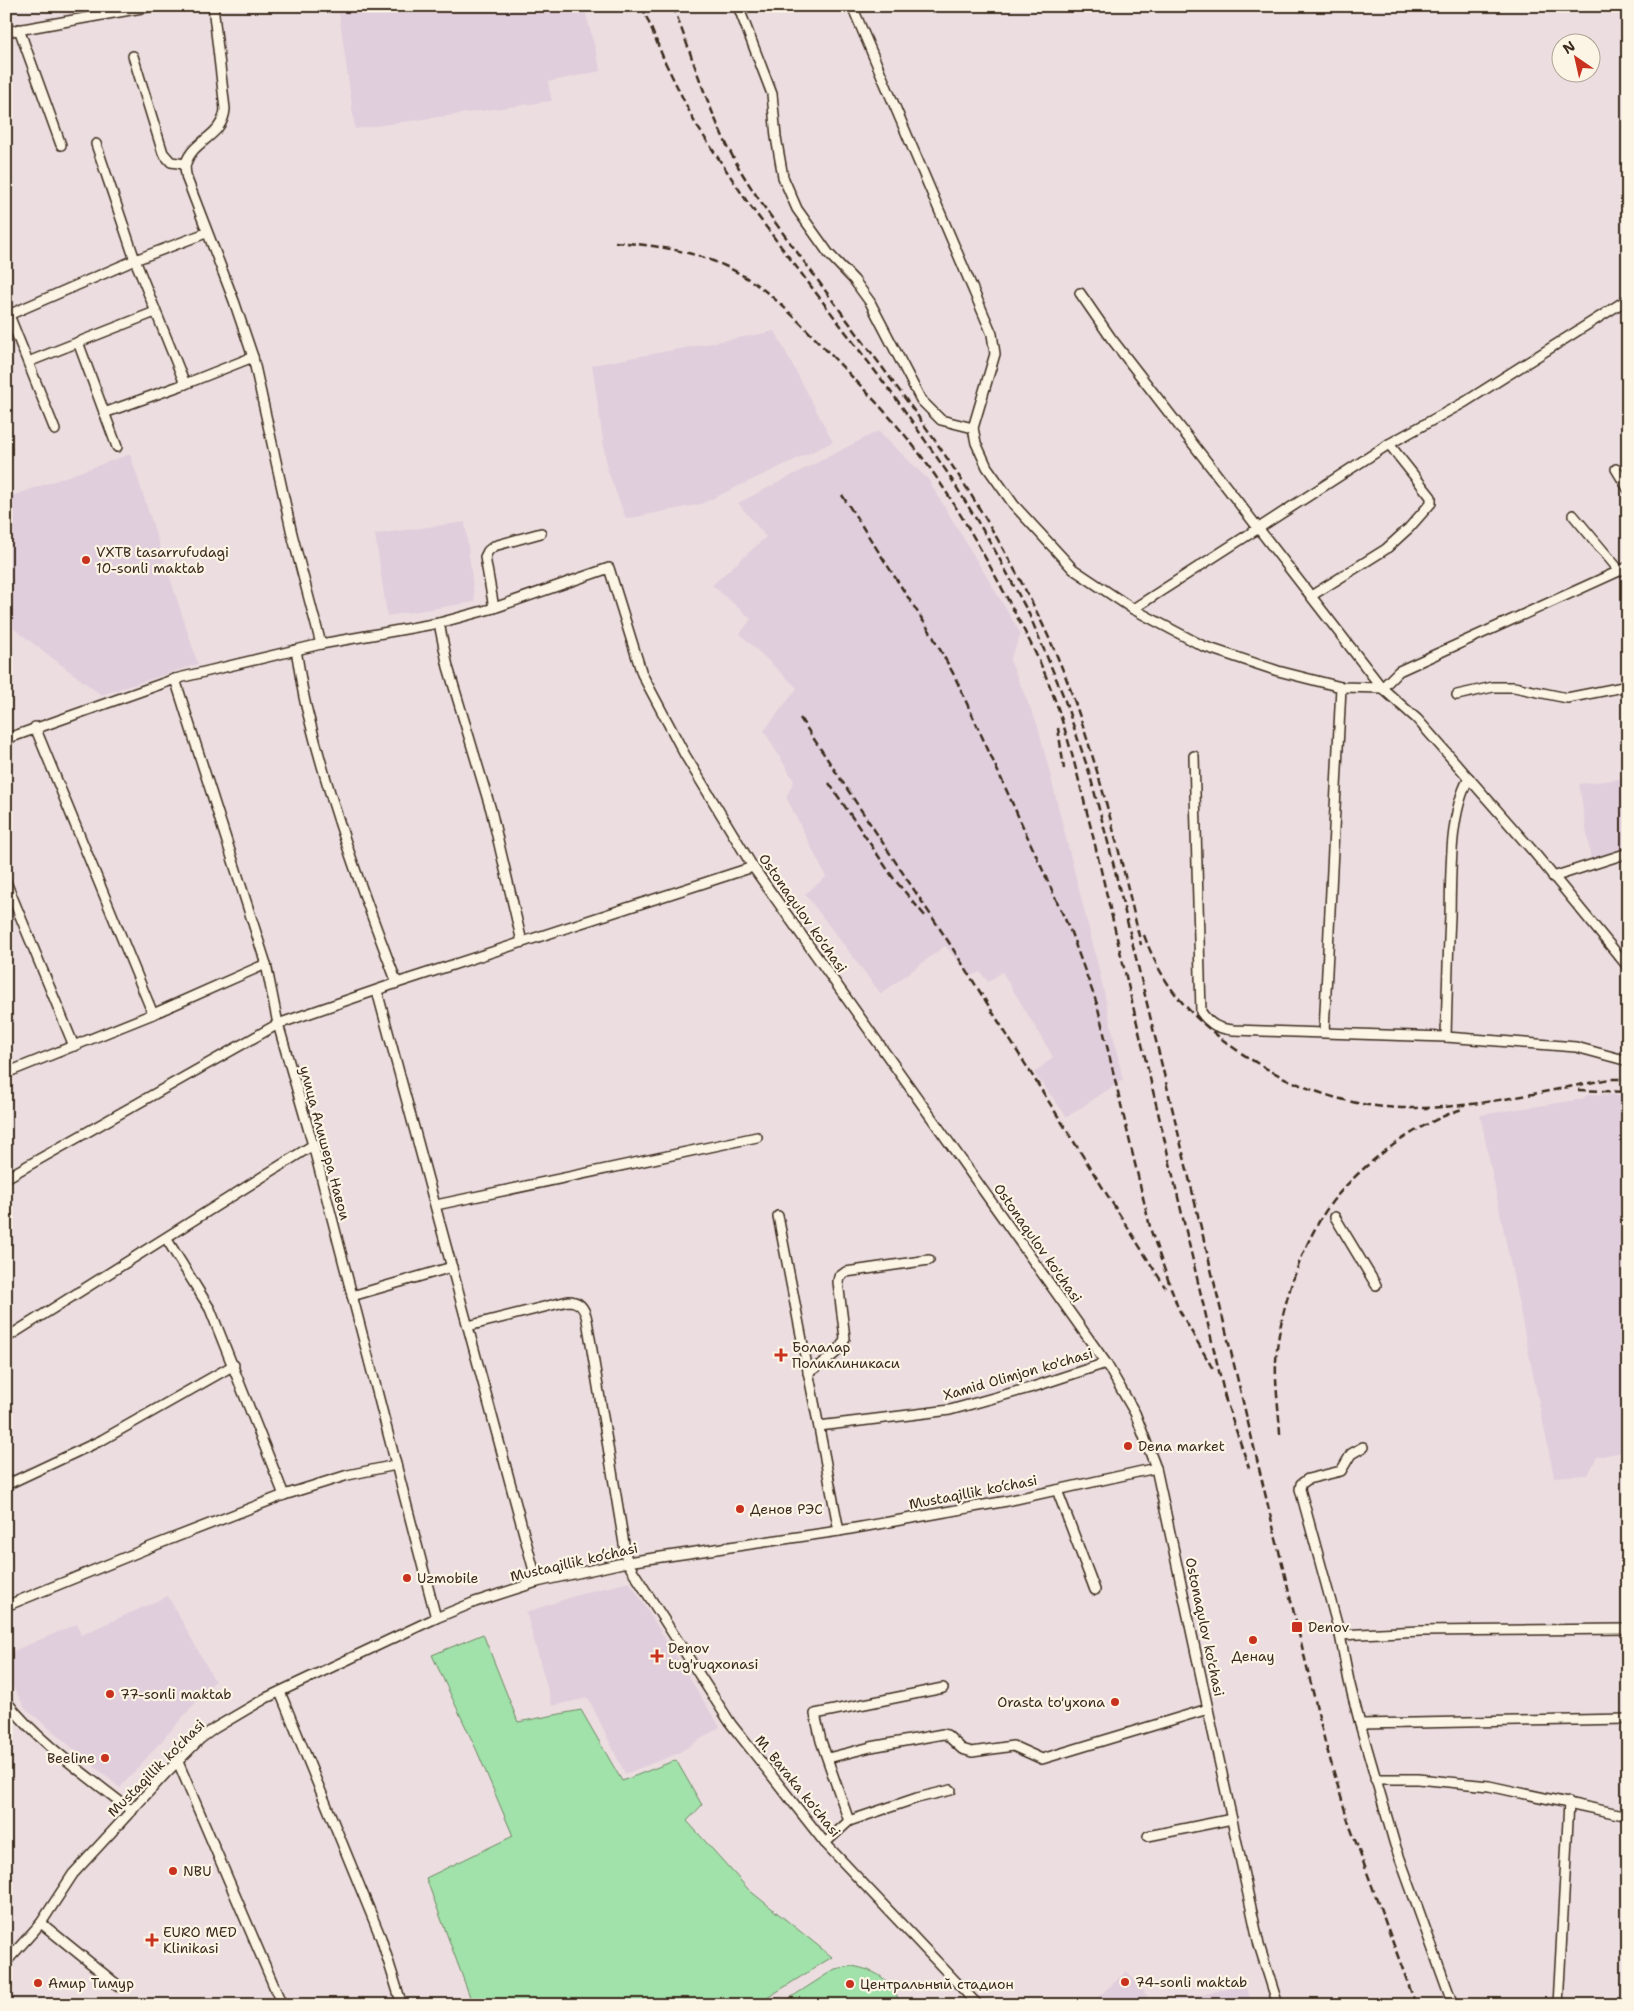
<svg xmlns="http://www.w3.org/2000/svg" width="1634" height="2011" viewBox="0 0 1634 2011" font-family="'Shantell Sans',sans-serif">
<rect width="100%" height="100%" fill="#ecdee0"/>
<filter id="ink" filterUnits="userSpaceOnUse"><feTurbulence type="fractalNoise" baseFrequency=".02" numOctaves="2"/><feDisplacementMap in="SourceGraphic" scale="10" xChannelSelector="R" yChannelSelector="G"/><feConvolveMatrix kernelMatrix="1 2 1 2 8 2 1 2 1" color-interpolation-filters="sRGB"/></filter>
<g filter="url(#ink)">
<g fill="#e1cedc">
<path d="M338 6H584L601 71 548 82 552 101 355 129Z"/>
<path d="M775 331 833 442 701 504 626 519 607 469 592 365Z"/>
<path d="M878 431 928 479 1021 634 1010 660 1038 726 1099 969 1123 1080 1067 1117 1034 1073 1053 1057 1002 972 988 982 980 972 971 976 945 946 881 994 805 894 826 877 786 797 794 781 764 731 797 688 740 634 751 619 712 585 766 537 738 503Z"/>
<path d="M130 454 198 664 101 695 6 623V498Z"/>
<path d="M465 522 475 602 387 616 375 534Z"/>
<path d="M1628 778V846L1591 860 1579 784Z"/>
<path d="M1588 1094 1628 1095V1451L1597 1457 1588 1475 1554 1477 1480 1115 1582 1099Z"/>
<path d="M630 1582 720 1727 677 1754 625 1774 588 1698 552 1706 526 1612 587 1592Z"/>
<path d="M168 1596 215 1681 120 1788 25 1708 6 1674V1654L77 1624 81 1635Z"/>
<path d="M1127 1971 1152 2002 1207 1994 1244 1983 1253 2005H1089Z"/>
</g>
<g fill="#a1e1aa" stroke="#6e8664">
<path d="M483 1634 518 1722 581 1710 622 1781 676 1760 702 1805 687 1821 749 1890 832 1957 756 2005H473L426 1878 513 1836 477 1751 432 1655Z"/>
<path d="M852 1966C879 1971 891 1980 901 2005H779L835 1969Z"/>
</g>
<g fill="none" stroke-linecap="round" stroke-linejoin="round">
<defs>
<g id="minor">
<path d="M213 6 225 109C223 137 193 140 186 163 184 168 186 174 187 179L234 301 253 357 292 534 321 644"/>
<path d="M738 6 772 94 776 137 783 177 797 209 829 254 854 280 870 302 921 400 941 420 973 428"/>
<path d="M852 6 992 334 995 354 973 428 976 443 987 467 1014 505 1073 569 1133 609 1203 646 1278 671 1341 687 1382 688 1399 671 1628 567"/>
<path d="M19 29 61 145"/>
<path d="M6 32 153 6"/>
<path d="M133 56 163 153 171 162 185 164"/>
<path d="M96 144 135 260 185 384"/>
<path d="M1080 293 1111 338 1382 688 1417 719 1532 850 1628 967"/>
<path d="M9 315 55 430"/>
<path d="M6 316 135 260 206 233"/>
<path d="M78 342 117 447"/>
<path d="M28 362 155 312"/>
<path d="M104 413 185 384 253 357"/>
<path d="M1616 469 1628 489"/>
<path d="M1573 515 1619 570"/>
<path d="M1311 596 1386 549 1409 528 1431 503V497L1389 444"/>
<path d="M494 608 485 557 488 551 494 546 541 533"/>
<path d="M1133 609 1389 444 1465 402 1628 299"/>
<path d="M439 623 448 667 491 810 522 942"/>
<path d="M296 650C300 671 302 693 308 714 331 806 363 894 397 983"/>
<path d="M175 679 266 964 278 1024 313 1145 436 1618"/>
<path d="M1457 695 1493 687H1514L1567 698 1628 686"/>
<path d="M35 727 153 1014"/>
<path d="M6 739 175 679 321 644 439 623 494 608 609 568 642 674 685 755 753 867 1106 1363 1135 1413 1156 1468 1259 1945 1278 2005"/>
<path d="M1194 756 1201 1012C1210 1025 1219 1029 1234 1030L1446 1037 1576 1047 1628 1061"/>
<path d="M1553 877 1628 853"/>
<path d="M6 882 74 1046"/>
<path d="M377 991 537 1582"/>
<path d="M1324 1032 1341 687"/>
<path d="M1446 1037C1447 997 1448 956 1450 916 1451 874 1449 814 1469 778"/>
<path d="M6 1073 153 1014 266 964"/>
<path d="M6 1178 278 1024 397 983 753 867"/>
<path d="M436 1205 757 1137"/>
<path d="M778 1216 839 1531"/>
<path d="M1335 1217 1376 1285"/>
<path d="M166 1238 210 1309 284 1495"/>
<path d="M352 1296 452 1267"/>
<path d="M468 1326 568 1301C580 1301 585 1309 587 1320L627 1562 731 1724 825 1843 978 2005"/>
<path d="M6 1338 313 1145"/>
<path d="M808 1373C822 1363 840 1354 845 1338L838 1282 839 1277 846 1272 929 1260"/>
<path d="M819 1426 950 1410 1033 1387 1106 1363"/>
<path d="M1363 1447 1351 1454 1341 1471 1308 1479 1301 1484 1300 1489 1340 1635 1349 1681 1360 1724 1395 1845 1453 2005"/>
<path d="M6 1485 102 1440 234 1365"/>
<path d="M1057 1490 1095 1590"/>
<path d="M6 1606 153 1546 284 1495 348 1475 396 1465"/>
<path d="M1340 1635 1420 1631 1628 1629"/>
<path d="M280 1692 381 1938 402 2005"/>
<path d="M6 1701C40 1744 89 1777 132 1811"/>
<path d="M1360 1724 1628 1719"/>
<path d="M828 1758 871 1747 943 1734 947 1735 962 1749 972 1752 1013 1746 1042 1759 1208 1709"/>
<path d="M178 1762 282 2005"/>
<path d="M1375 1779H1418L1489 1786 1628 1816"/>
<path d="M849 1821 821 1741 815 1714 943 1688"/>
<path d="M1148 1836 1232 1819"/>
<path d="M825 1843 849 1821 917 1798 951 1790"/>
<path d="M41 1923 120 1987"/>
<path d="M6 1962 41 1923 73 1874 167 1772 200 1739 215 1728 266 1698 436 1618 475 1602 537 1582 627 1562 839 1531 1007 1501 1156 1468"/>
<path d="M1558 2005 1569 1802"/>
</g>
</defs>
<use href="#minor" stroke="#3b2a1e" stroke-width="12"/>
<use href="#minor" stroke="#fcf5e5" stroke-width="9"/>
<g stroke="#3b2a1e" stroke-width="2.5" stroke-dasharray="8 4" stroke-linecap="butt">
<path d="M642 6 665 62 695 123 748 203 900 404 949 475 992 545 1029 614 1063 695 1089 772 1109 846 1325 1742 1348 1821 1416 2005"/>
<path d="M673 6C694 61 712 123 742 173 765 211 793 246 819 282 881 367 946 448 998 540 1026 589 1053 641 1072 694 1101 776 1122 860 1141 945"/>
<path d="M615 242C652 245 690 250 725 266 768 286 800 323 832 356 855 380 878 403 898 427 941 477 974 536 1005 594 1020 623 1037 653 1049 684 1068 732 1079 782 1092 832L1226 1401"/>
<path d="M842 495 931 633 954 675 1070 930 1097 1004 1151 1231 1178 1308 1214 1371"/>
<path d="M800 718 948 941 1165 1287"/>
<path d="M1058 728 1064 769"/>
<path d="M829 783 894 879 926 917"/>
<path d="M1144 935C1163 987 1187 1013 1231 1046 1270 1074 1315 1095 1362 1104 1439 1118 1533 1093 1610 1079H1628"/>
<path d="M1578 1090 1628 1092"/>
<path d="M1224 1395 1249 1468"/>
<path d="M1280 1434C1279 1410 1275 1386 1276 1362 1278 1312 1304 1235 1336 1197 1368 1159 1416 1125 1462 1109"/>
</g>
</g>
</g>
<g fill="#c8321e" stroke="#fcf5e5" stroke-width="2">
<circle cx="86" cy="560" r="5"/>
<path d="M778.5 1347.5h5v5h5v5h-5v5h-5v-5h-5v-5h5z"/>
<circle cx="1128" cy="1446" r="5"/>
<circle cx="740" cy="1509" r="5"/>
<circle cx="407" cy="1578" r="5"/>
<rect x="1291" y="1621" width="12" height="12" rx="2.5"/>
<circle cx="1253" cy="1640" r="5"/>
<path d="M654.5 1648.5h5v5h5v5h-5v5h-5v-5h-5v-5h5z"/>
<circle cx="110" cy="1694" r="5"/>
<circle cx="1115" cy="1702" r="5"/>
<circle cx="105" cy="1758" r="5"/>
<circle cx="173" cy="1871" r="5"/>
<path d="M149.5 1932.5h5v5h5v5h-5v5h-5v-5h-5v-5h5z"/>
<circle cx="1125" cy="1982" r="5"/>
<circle cx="38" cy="1983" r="5"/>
<circle cx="850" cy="1984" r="5"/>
</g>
<g text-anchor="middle" stroke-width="4.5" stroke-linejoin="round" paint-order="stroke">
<g font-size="14" fill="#3b2a1e" stroke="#fcf5e5" text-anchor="start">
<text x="96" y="557">VXTB tasarrufudagi<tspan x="96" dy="16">10-sonli maktab</tspan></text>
<text x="792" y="1352">Болалар<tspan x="792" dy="16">Поликлиникаси</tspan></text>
<text x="1138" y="1451">Dena market</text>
<text x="750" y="1514">Денов РЭС</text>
<text x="417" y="1583">Uzmobile</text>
<text x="1308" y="1632">Denov</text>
<text x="668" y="1653">Denov<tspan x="668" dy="16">tug'ruqxonasi</tspan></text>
<text x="1253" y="1661" text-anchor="middle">Денау</text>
<text x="120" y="1699">77-sonli maktab</text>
<text x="1105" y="1707" text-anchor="end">Orasta to'yxona</text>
<text x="95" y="1763" text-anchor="end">Beeline</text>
<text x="183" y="1876">NBU</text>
<text x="163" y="1937">EURO MED<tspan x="163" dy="16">Klinikasi</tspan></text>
<text x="1135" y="1987">74-sonli maktab</text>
<text x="48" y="1988">Амир Тимур</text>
<text x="860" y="1989">Центральный стадион</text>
</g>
<g font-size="14" fill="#3b2a1e" stroke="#fcf5e5">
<text transform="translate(803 913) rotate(55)" y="5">Ostonaqulov ko'chasi</text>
<text transform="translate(325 1143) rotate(75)" y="5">улица Алишера Навои</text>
<text transform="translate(1038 1243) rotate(55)" y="5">Ostonaqulov ko'chasi</text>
<text transform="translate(1018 1374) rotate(-16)" y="5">Xamid Olimjon ko'chasi</text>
<text transform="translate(973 1492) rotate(-11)" y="5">Mustaqillik ko‘chasi</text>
<text transform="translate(574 1562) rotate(-13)" y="5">Mustaqillik ko‘chasi</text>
<text transform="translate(1205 1627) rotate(78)" y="5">Ostonaqulov ko'chasi</text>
<text transform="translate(156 1768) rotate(-45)" y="5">Mustaqillik ko‘chasi</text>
<text transform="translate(798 1786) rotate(51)" y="5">M. Baraka ko'chasi</text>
</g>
</g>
<rect width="1634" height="2011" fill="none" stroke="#fcf5e5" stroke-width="25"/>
<rect x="12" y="12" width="1609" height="1986" fill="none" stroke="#3b2a1e" stroke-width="2" filter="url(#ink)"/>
<g transform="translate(1576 58) rotate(326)"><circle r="24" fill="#fcf5e5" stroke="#afa495"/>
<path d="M0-4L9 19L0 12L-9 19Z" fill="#c8321e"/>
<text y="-8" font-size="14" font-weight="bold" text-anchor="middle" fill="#3b2a1e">N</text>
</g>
</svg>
